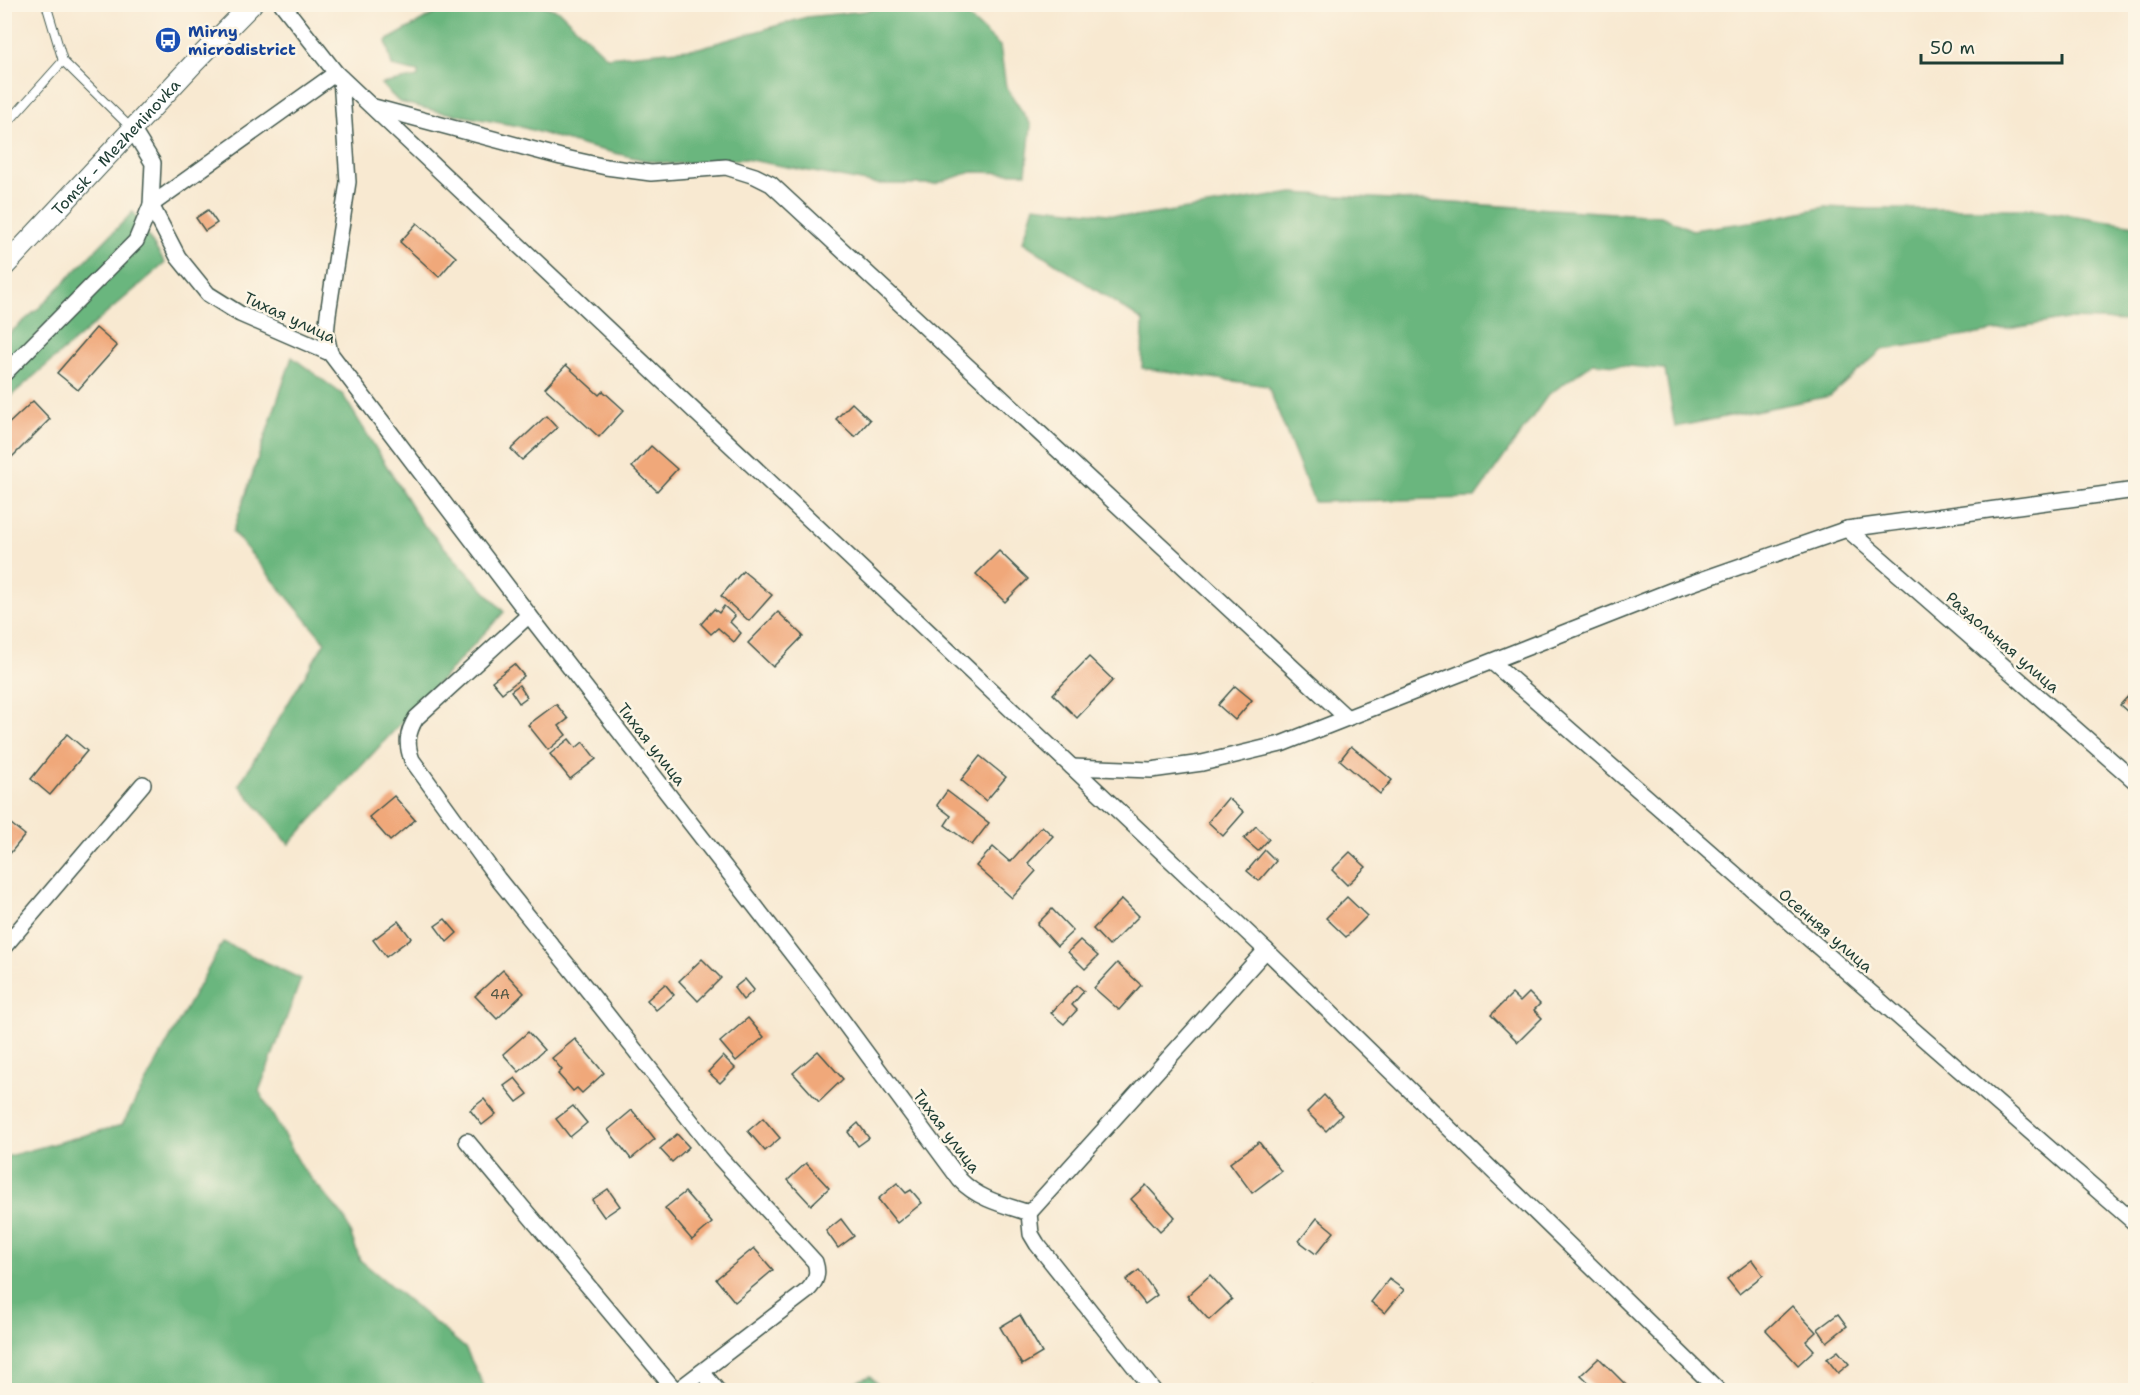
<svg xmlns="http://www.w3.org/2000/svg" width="2140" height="1395" viewBox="0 0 2140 1395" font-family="'Shantell Sans',sans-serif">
<rect width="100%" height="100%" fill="#fcf5e5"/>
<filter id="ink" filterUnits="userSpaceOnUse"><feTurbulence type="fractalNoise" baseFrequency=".0167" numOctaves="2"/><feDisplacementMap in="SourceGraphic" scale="12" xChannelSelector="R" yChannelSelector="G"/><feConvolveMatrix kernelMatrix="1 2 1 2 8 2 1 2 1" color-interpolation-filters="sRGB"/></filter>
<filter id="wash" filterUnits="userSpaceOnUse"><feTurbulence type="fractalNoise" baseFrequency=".008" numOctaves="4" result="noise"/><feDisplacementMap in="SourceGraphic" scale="24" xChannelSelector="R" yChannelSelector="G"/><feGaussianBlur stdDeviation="1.35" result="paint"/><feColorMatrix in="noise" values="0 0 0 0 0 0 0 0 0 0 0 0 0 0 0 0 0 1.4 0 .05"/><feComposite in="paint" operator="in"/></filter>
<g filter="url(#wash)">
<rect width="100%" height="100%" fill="#f8e9d1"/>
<g fill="#6ab67e" stroke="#447a59" stroke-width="1.5">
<path d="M450 5H541L559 11 607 57 699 48 807 17 864 11 890 5H955L1000 46 1006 87 1031 125 1026 173 971 172 935 184H877L745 159 672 164 644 160 585 146 518 126 436 111 399 102 381 84 418 77V72L392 66 386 41Z"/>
<path d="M1293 193 1661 216 1692 230 1758 221 1825 207 1867 209H2030L2135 225V321L2067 319 1882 350 1830 396 1675 427 1665 369 1593 363 1548 395 1475 498 1314 502 1268 386 1142 368 1143 321 1023 242 1034 206 1135 217Z"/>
<path d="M133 212 165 263 5 401 4 338 40 307Z"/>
<path d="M292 357 343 395 421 522 504 612 289 844 239 785 325 642 233 532Z"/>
<path d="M223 942 301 979 259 1091 303 1169 345 1218 360 1260 465 1348 486 1390H5V1157L122 1125Z"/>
<path d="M870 1376 884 1390H836Z"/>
</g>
<g id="blocks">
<g fill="#f0a87a">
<path d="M208 210 217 223 205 231 196 218Z"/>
<path d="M417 223 456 257 439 277 400 242Z"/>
<path d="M96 328 117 346 78 390 57 373Z"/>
<path d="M566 365 599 395 603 391 624 410 599 437 545 388Z"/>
<path d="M33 401 50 419 8 461 4 457V428Z"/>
<path d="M852 403 870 420 855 437 836 419Z"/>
<path d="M546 416 557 428 522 460 511 449Z"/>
<path d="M651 446 677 469 657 491 632 467Z"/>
<path d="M999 551 1028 579 1005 602 976 574Z"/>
<path d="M743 571 772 595 749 621 721 596Z"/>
<path d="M724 606 735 616 730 622 741 633 734 642 718 628 711 634 701 624 714 609 719 613Z"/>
<path d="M778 612 803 636 773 667 748 643Z"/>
<path d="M1089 657 1113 680 1077 718 1053 694Z"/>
<path d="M514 664 524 676 502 693 492 681Z"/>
<path d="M519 685 527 697 519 703 511 691Z"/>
<path d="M1235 686 1252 700 1235 720 1218 705Z"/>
<path d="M2136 688V719L2120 705Z"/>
<path d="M556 704 568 719 559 726 566 735 548 750 528 725Z"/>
<path d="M67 734 87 751 50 795 31 779Z"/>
<path d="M569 739 576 748 583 742 596 759 570 779 550 754Z"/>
<path d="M1351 746 1392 780 1380 794 1340 760Z"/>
<path d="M980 756 1006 777 986 801 961 780Z"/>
<path d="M947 791 989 823 972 845 945 825 951 816 937 805Z"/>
<path d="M394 796 415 820 390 841 369 817Z"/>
<path d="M1228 798 1244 812 1223 836 1208 822Z"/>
<path d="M6 820 25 835 4 861V822Z"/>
<path d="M1042 826 1053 836 1028 863 1036 871 1012 898 976 866 993 847 1010 862Z"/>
<path d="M1256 826 1269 839 1258 851 1244 839Z"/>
<path d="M1265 850 1276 861 1259 881 1247 871Z"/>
<path d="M1350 852 1366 867 1347 885 1332 870Z"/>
<path d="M1347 897 1367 916 1346 937 1326 918Z"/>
<path d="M1122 899 1139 916 1109 946 1093 929Z"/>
<path d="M1052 909 1073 931 1057 946 1037 924Z"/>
<path d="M445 919 457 933 447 942 435 926Z"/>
<path d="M398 921 411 938 386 957 373 940Z"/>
<path d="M1080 940 1098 956 1085 969 1068 952Z"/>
<path d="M702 959 721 978 698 1001 679 981Z"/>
<path d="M1117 963 1141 985 1119 1010 1094 988Z"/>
<path d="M503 970 524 993 497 1019 475 996Z"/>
<path d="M745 979 754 990 743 1000 734 988Z"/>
<path d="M665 984 674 995 656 1010 647 1000Z"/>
<path d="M1077 985 1084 991 1072 1005 1077 1010 1064 1024 1051 1013Z"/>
<path d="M1529 993 1540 1004 1534 1010 1542 1018 1518 1042 1491 1015 1512 994 1520 1002Z"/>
<path d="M748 1018 764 1037 736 1061 720 1042Z"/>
<path d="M528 1032 544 1050 519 1072 503 1054Z"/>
<path d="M575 1039 604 1073 582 1093 577 1088 573 1091 558 1074 562 1070 552 1058Z"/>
<path d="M818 1051 843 1079 819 1102 793 1073Z"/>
<path d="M723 1056 735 1068 720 1083 708 1072Z"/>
<path d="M515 1078 528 1094 517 1102 504 1086Z"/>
<path d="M1324 1095 1342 1115 1326 1131 1307 1112Z"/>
<path d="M484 1099 496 1114 482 1125 470 1110Z"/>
<path d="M573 1106 587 1123 570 1137 556 1119Z"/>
<path d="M632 1110 655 1139 631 1159 608 1130Z"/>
<path d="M763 1118 780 1138 765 1151 748 1131Z"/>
<path d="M858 1123 869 1138 858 1146 848 1132Z"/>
<path d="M677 1134 689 1147 672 1162 660 1149Z"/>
<path d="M1259 1142 1281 1171 1252 1193 1230 1163Z"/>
<path d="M806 1163 829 1188 811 1205 788 1180Z"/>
<path d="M897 1183 906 1193 911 1190 922 1203 897 1223 878 1199Z"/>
<path d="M1146 1185 1175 1217 1160 1231 1131 1199Z"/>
<path d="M608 1189 620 1206 604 1217 592 1200Z"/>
<path d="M685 1192 712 1223 692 1240 665 1208Z"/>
<path d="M1317 1218 1334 1232 1316 1254 1299 1241Z"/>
<path d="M841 1219 854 1236 838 1248 826 1231Z"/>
<path d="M754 1248 773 1270 735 1302 716 1279Z"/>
<path d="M1752 1260 1763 1275 1739 1294 1727 1279Z"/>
<path d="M1139 1270 1157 1295 1145 1304 1126 1280Z"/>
<path d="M1210 1275 1232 1299 1209 1320 1187 1296Z"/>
<path d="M1389 1279 1404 1290 1385 1313 1371 1302Z"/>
<path d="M1792 1306 1816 1332 1806 1341 1814 1350 1798 1365 1766 1330Z"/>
<path d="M1838 1314 1847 1326 1827 1342 1818 1329Z"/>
<path d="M1020 1315 1042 1353 1022 1365 1000 1327Z"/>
<path d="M1838 1351 1849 1364 1838 1373 1827 1359Z"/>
<path d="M1599 1358 1631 1390H1597L1581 1375Z"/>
<path d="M1311 1384 1317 1390H1303Z"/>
</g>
</g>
</g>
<g filter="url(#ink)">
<use href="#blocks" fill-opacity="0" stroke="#40574c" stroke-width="1.5"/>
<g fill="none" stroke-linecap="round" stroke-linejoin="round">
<defs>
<g id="service">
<path d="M46 4 63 61 131 128"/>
<path d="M4 127 63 61"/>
</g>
<g id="minor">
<path d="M282 4 336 73 1266 950 1718 1390"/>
<path d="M374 107 561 157 606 167 651 173 726 167 755 176 771 184 1347 718"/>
<path d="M132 129 153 163 151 205 178 257 208 294 240 314 330 353 529 615 817 986 960 1180C978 1199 1004 1205 1029 1213L1031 1234 1037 1244 1153 1390"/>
<path d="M330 353 326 334 328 314 348 182 341 78"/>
<path d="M4 374 136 241 151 205 336 73"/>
<path d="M1847 529 2136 782"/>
<path d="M529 615 416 718C407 733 406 744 412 760L498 879 590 993 720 1158 815 1262C819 1274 816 1282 807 1291L678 1390"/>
<path d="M1492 662 2136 1224"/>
<path d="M1072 767 1151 770 1202 763 1281 744 1678 588 1847 529 2136 490"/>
<path d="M4 947 143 784"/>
<path d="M467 1141 675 1390"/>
<path d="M1029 1213 1266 950"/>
<path d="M702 1372 717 1390"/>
</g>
<g id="tertiary">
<path id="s1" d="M4 267 195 62 252 4"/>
</g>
</defs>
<use href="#service" stroke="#40574c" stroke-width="10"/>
<use href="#minor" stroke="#40574c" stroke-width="18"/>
<use href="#tertiary" stroke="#40574c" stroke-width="22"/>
<use href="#service" stroke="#fff" stroke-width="8"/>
<use href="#minor" stroke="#fff" stroke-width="15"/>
<use href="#tertiary" stroke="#fff" stroke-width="20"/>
</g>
</g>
<defs>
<symbol id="bus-disc" viewBox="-11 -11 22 22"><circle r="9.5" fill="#1a4fb4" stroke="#fcf5e5"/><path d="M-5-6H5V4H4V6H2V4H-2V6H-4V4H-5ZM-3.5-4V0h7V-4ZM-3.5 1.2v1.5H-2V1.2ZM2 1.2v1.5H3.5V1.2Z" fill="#fff"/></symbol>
</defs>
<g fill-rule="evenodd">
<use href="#bus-disc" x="153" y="25" width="30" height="30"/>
</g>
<g text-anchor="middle" stroke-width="5" stroke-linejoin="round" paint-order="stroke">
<g font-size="14" fill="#535846">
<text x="500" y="999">4А</text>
</g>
<g font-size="16" font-weight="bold" fill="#164399" stroke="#fcf5e5" text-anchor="start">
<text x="188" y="37">Mirny<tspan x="188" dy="18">microdistrict</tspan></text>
</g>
<g font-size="16" fill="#1f3d34" stroke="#fcf5e5">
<text dy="6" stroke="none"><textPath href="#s1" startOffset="164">Tomsk - Mezheninovka</textPath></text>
<text transform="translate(290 317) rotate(25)" y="6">Тихая улица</text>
<text transform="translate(2003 642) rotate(41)" y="6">Раздольная улица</text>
<text transform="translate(652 744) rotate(52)" y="6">Тихая улица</text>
<text transform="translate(1826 930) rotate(41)" y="6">Осенняя улица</text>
<text transform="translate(947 1131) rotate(53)" y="6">Тихая улица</text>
</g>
</g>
<rect width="2140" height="1395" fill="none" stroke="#fcf5e5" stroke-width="24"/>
<path d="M1921 54v9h141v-9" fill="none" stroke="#1f3d34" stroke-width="3"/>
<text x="1930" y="54" font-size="18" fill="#1f3d34" stroke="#fcf5e5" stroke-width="4.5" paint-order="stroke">50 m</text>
</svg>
